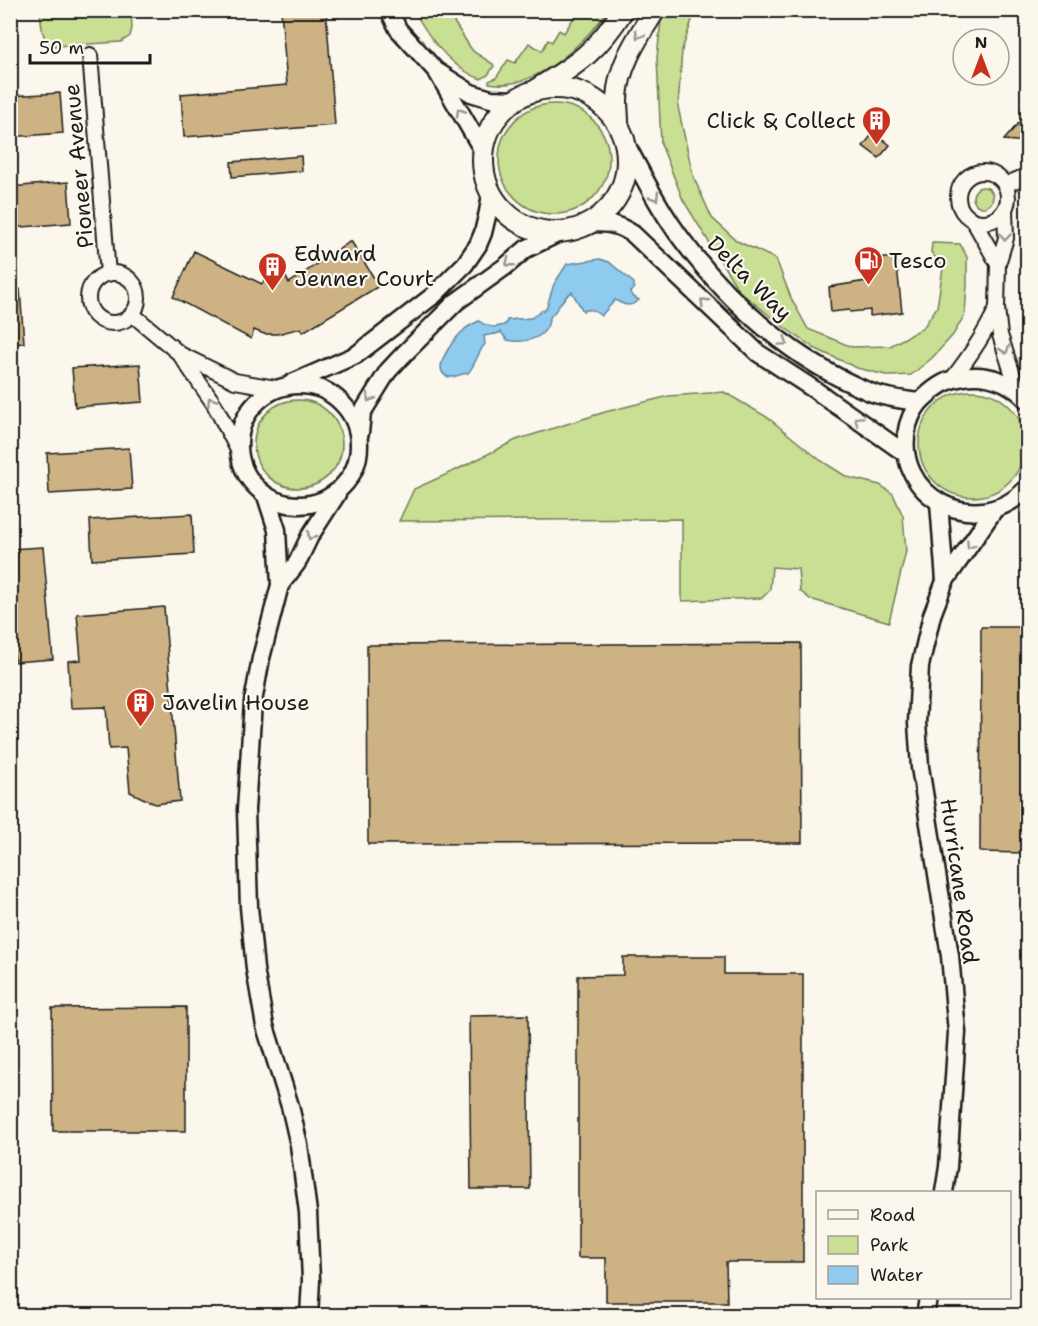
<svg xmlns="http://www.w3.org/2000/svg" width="1038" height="1326" viewBox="0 0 1038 1326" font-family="'Shantell Sans',sans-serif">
<rect width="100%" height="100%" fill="#fbf7ec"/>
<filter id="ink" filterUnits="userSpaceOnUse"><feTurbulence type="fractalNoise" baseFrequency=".0167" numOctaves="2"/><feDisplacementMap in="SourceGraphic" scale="12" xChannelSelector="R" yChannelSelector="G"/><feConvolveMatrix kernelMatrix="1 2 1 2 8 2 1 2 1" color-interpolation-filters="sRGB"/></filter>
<g filter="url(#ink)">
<g fill="#c8df94" stroke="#727e58" stroke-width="1.5">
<path d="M40 11H131L132 28 130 36 121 42 55 46C40 40 42 25 40 11Z"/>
<path d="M414 11H447L470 47 474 52 493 64 494 66 488 75 481 79C450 68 429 38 414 11Z"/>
<path d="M578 11H608C583 44 535 92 489 83V81L496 78 508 60 515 63 529 43 542 51 548 40 552 42 559 30 564 33Z"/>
<path d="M666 11H695L682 50 678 107 693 176 712 218 737 241 776 259 791 298 808 329 852 347 890 346 923 328 937 307 943 268 931 252 932 243 960 244 967 257V285L965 314 953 335 932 358 911 375 890 376 857 368 814 348 785 328 739 291 683 200 661 144 657 58 661 19Z"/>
<circle cx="554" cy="159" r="55"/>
<circle cx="983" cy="197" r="10"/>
<circle cx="972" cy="444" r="53"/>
<path d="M724 392 767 417 820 460 847 477 880 485 893 494 903 516 906 551 889 622 810 599 800 591 798 569 772 567 770 590 762 598 682 601V519L399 521 414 489 454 471 516 440 605 412 669 396Z"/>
<circle cx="298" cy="444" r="44"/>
</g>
<path fill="#8fcbef" stroke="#61859b" stroke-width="1.5" d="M600 259 609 262 634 283V289L630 292 632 296 639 300C630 308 624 305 615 300L601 316C594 310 591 308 583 311L572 292C562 298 560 305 553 314 552 315 550 316 550 318 548 320 549 324 547 327 540 341 521 343 507 340L501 332C496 335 490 334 484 336L485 344C478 352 476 364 468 373 462 373 455 378 450 377 446 377 444 375 442 372 437 361 455 338 463 331 467 326 473 324 479 321 487 327 497 329 506 324L507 320 531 318 543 310 546 309 554 284 567 264Z"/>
<g fill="#cdb283" stroke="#1c1c1c" stroke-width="1.5">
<path d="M281 10H326L335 125 184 137 181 94 287 85Z"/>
<path d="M60 93 63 133 10 137V96Z"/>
<path d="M1028 112V142L1004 140Z"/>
<path d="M874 132 890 145 879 158 863 146Z"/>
<path d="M301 156 302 171 232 177 231 162Z"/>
<path d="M68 182 71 223 10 228V187Z"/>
<path d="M351 241 379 286 303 332 301 328 277 334H264L254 330 251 339 173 297 194 251 262 284 271 268H281L289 283Z"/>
<path d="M896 257 902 312 870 316V310L850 312 849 310 831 312 829 287 866 281 864 260Z"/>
<path d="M10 289H20L24 343 10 344Z"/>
<path d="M140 364 143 402 75 407 72 368Z"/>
<path d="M129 448 132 489 49 494 47 453Z"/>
<path d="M192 514 194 554 92 560 90 520Z"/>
<path d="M43 547 53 659 15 662 10 613V549Z"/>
<path d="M164 607 180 801 155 804 130 792 126 748 109 749 106 707 71 708 68 661 81 660 77 614Z"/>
<path d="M981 627H1028V853L980 852Z"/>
<path d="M801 643 802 843 368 844 367 645Z"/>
<path d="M623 957H724V974H803V1262H726L727 1302H606V1258H578V976L623 975Z"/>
<path d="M186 1007V1131H53L52 1008Z"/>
<path d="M528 1015 530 1189H471L469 1016Z"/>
</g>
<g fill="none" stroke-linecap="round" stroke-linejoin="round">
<defs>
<g id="minor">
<path d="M90 55 108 274"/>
<circle cx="983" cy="197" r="25"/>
<path d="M1005 185 1028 175"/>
<path d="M1005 210 1006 238 998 264 997 308 1000 335 1018 391"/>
<path d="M973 220 998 264"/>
<circle cx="113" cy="298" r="25"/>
<path d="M132 314 180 354 235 381 276 388"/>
<path d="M181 356 214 404 238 450"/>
<path d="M953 378C970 356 985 334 997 308"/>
</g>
<g id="tertiary">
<path d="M389 10 398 29 437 72 483 151"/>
<path d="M438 72 471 93 491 99 515 100"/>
<path d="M627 146C644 178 661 212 683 241 731 305 794 361 870 392 885 398 903 400 919 402"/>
<path d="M592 223C610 223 617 224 633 234L758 353 815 390 906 454"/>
<path d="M292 383 356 355 434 295 465 264 478 245 483 233 488 212 491 194"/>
<circle cx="299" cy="445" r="60"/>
<path d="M1028 401C1010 381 989 373 963 377 947 379 935 387 924 398 916 405 911 415 908 425 890 497 978 542 1028 487"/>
<path d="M360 433 362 413 388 371 402 356 456 302 506 266 526 249 559 233"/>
<path d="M266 496 277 530 280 585 261 658 253 702 246 810 249 907 255 969 265 1026 290 1106 299 1145 308 1212 311 1280 309 1316"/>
<path d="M939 503 945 581"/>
<path d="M280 585 297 563 310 536 337 494"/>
<path d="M944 1192 948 1167 957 1032 950 956 920 767 917 723 920 666 932 615 945 581 994 510"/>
<path d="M925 1316 928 1298"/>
</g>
<g id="secondary">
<path d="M540 87C578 64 599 49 623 10"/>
<circle cx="555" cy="160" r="72"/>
<path d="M618 123C618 115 617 107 617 99 618 66 638 37 655 10"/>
</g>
</defs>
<use href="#minor" stroke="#1c1c1c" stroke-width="18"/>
<use href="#tertiary" stroke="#1c1c1c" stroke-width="21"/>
<use href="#secondary" stroke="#1c1c1c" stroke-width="24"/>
<use href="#minor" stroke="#fbf7ec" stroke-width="14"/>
<use href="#tertiary" stroke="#fbf7ec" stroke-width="16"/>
<use href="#secondary" stroke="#fbf7ec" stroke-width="20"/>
</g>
<defs><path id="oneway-chevron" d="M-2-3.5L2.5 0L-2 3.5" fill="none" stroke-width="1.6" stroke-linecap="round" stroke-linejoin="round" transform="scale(1.5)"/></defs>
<g stroke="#97948e">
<use href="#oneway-chevron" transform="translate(639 35) rotate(120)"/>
<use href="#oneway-chevron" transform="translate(460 112) rotate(-121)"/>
<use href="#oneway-chevron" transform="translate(655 197) rotate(59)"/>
<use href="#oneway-chevron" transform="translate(1005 237) rotate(96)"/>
<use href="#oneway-chevron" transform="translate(509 263) rotate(142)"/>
<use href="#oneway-chevron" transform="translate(704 302) rotate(-136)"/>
<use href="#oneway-chevron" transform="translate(784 342) rotate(35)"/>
<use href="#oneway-chevron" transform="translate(1005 350) rotate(73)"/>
<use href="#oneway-chevron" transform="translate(370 398) rotate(121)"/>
<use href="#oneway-chevron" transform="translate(211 401) rotate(-123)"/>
<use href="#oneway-chevron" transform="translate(858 420) rotate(-145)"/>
<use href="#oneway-chevron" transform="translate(311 536) rotate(119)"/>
<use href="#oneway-chevron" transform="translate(970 545) rotate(124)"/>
</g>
</g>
<defs>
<symbol id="building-pin" viewBox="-11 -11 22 30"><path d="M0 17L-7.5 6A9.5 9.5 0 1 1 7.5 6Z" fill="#c8321e" stroke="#fbf7ec"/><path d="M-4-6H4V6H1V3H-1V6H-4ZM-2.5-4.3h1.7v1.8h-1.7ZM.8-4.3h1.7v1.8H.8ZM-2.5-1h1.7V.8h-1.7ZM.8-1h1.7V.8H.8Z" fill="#fff"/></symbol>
<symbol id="fuel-pin" viewBox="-11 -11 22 30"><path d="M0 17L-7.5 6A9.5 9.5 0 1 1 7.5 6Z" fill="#c8321e" stroke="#fbf7ec"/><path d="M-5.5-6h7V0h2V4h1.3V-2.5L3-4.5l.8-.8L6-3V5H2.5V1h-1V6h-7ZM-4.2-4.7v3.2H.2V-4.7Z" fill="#fff"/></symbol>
</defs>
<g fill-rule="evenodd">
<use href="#building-pin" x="860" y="104" width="33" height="45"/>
<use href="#fuel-pin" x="852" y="244" width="33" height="45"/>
<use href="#building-pin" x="256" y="250" width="33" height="45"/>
<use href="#building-pin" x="124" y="686" width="33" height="45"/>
</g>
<g text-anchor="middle" stroke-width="4.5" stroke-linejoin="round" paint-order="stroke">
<g font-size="22" fill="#1c1c1c" stroke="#fbf7ec" text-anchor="start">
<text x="856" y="128" text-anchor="end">Click &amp; Collect</text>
<text x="294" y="261">Edward<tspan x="294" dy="25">Jenner Court</tspan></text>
<text x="889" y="268">Tesco</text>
<text x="162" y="710">Javelin House</text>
</g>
<g font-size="22" fill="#1c1c1c" stroke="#fbf7ec">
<text transform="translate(78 166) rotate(-95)" y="8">Pioneer Avenue</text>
<text transform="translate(750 278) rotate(45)" y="8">Delta Way</text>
<text transform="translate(960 881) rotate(82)" y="8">Hurricane Road</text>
</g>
</g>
<rect width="1038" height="1326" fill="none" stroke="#fbf7ec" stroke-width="36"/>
<rect x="18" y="18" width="1002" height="1290" fill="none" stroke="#1c1c1c" stroke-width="2" filter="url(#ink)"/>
<rect x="816" y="1191" width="195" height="108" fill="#fbf7ec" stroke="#a29f99" stroke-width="1.5"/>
<rect x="828" y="1210" width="30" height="9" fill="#fbf7ec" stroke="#a29f99" stroke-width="1.5"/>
<text x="870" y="1221" font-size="18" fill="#1c1c1c">Road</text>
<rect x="828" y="1236" width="30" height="18" fill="#c8df94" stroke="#a29f99" stroke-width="1.5"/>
<text x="870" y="1251" font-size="18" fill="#1c1c1c">Park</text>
<rect x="828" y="1266" width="30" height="18" fill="#8fcbef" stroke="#a29f99" stroke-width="1.5"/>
<text x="870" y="1281" font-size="18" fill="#1c1c1c">Water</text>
<g transform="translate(981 57)"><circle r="28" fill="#fbf7ec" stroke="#a29f99" stroke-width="1.5"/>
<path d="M0-4.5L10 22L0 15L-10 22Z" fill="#c8321e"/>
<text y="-9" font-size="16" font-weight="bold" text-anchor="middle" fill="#1c1c1c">N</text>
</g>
<path d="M30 54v9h120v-9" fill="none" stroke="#1c1c1c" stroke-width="3"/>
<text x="39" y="54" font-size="18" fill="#1c1c1c" stroke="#fbf7ec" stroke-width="4.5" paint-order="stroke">50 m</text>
</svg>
